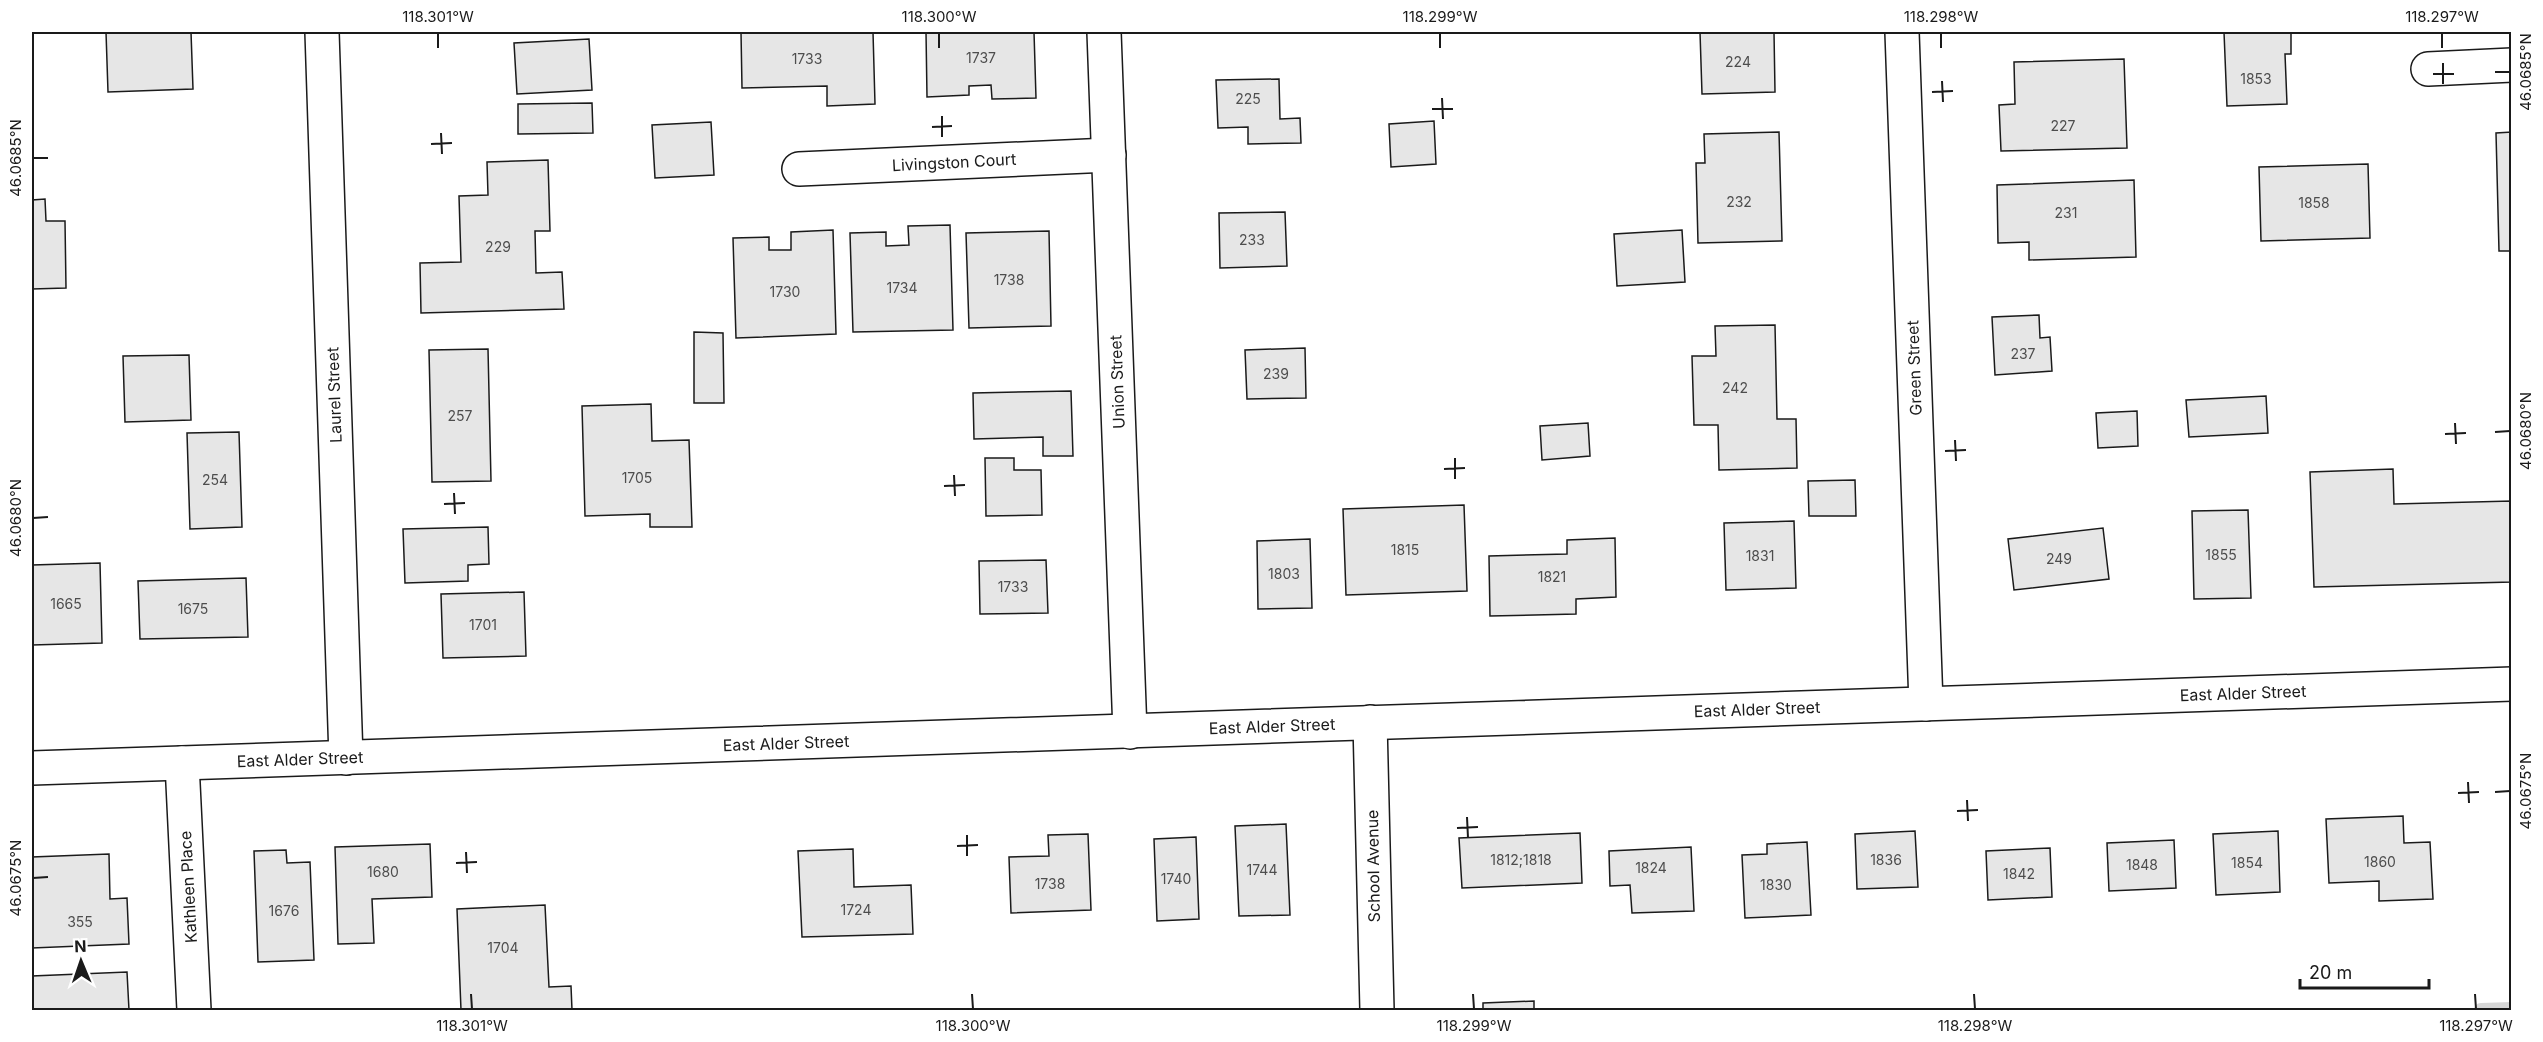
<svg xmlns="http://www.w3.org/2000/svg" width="2543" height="1042" viewBox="0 0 2543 1042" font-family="Inter,sans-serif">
<rect width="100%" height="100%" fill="#fff"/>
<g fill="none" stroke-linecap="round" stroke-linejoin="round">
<path stroke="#d7d7d7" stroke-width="14" d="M2481 1010 2512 1009"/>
</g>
<g fill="#e6e6e6" stroke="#1a1a1a" stroke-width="1.5">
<path d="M106 32H191L193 89 108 92Z"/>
<path d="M741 32H873L875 104 827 106V86L742 88Z"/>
<path d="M926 32H1034L1036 98 992 99 991 85 969 86V95L927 97Z"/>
<path d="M1700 32H1774L1775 92 1702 94Z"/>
<path d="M2224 32H2291V54H2285L2287 104 2227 106Z"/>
<path d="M589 39 592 90 517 94 514 43Z"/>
<path d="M2124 59 2127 148 2001 151 1999 105 2015 104 2014 62Z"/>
<path d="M1279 79 1280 119 1300 118 1301 143 1248 144V127L1218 128 1216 80Z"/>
<path d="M592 103 593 133 518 134V104Z"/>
<path d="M1434 121 1436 164 1391 167 1389 124Z"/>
<path d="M711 122 714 175 655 178 652 125Z"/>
<path d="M1779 132 1782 241 1698 243 1696 163H1705L1704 134Z"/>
<path d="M2512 132V251H2499L2496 133Z"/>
<path d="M548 160 550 231H535L536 273 562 272 564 309 421 313 420 263 461 262 459 196 488 195 487 162Z"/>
<path d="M2368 164 2370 238 2261 241 2259 167Z"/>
<path d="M2134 180 2136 257 2029 260V242L1998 243 1997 185Z"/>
<path d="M45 199 46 221H65L66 288 32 289V200Z"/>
<path d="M1285 212 1287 266 1220 268 1219 213Z"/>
<path d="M950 225 953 330 853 332 850 233 886 232V246L909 245 908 226Z"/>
<path d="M833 230 836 334 736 338 733 238 769 237V250H791V232Z"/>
<path d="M1682 230 1685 282 1617 286 1614 234Z"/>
<path d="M1049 231 1051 326 969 328 966 233Z"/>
<path d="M2039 315 2040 338 2050 337 2052 371 1995 375 1992 317Z"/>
<path d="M1775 325 1777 419H1796L1797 468 1719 470 1718 425H1694L1692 356H1716L1715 326Z"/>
<path d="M694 332 723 333 724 403H694Z"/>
<path d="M1305 348 1306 398 1247 399 1245 350Z"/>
<path d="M488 349 491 481 432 482 429 350Z"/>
<path d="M189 355 191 420 125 422 123 356Z"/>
<path d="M1071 391 1073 456H1043V437L974 439 973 393Z"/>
<path d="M2266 396 2268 433 2189 437 2186 400Z"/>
<path d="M651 404 652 441 689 440 692 527H650V514L585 516 582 406Z"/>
<path d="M2137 411 2138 446 2098 448 2096 413Z"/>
<path d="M1588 423 1590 456 1542 460 1540 426Z"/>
<path d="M239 432 242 527 190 529 187 433Z"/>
<path d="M985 458H1014V470H1041L1042 515 986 516Z"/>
<path d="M2393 469 2394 504 2512 501V582L2314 587 2310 472Z"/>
<path d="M1855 480 1856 516H1809L1808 481Z"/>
<path d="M1464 505 1467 591 1346 595 1343 509Z"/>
<path d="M2248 510 2251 598 2194 599 2192 511Z"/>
<path d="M1794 521 1796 588 1726 590 1724 523Z"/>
<path d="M488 527 489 564 468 565V581L405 583 403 529Z"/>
<path d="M2103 528 2109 579 2014 590 2008 539Z"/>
<path d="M1615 538 1616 597 1576 599V614L1490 616 1489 556 1567 554V540Z"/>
<path d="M1310 539 1312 608 1258 609 1257 541Z"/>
<path d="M1046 560 1048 613 980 614 979 561Z"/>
<path d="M100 563 102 643 32 645V565Z"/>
<path d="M246 578 248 637 140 639 138 581Z"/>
<path d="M524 592 526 656 443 658 441 594Z"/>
<path d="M2403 816 2404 843 2430 842 2433 899 2379 901V881L2329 883 2326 819Z"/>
<path d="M1286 824 1290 915 1239 916 1235 826Z"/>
<path d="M1915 831 1918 887 1857 889 1855 834Z"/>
<path d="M2278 831 2280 892 2216 895 2213 834Z"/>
<path d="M1580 833 1582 883 1462 888 1459 838Z"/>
<path d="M1088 834 1091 910 1011 913 1009 857 1049 856 1048 835Z"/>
<path d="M1196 837 1199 919 1157 921 1154 839Z"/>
<path d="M2174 840 2176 888 2109 891 2107 843Z"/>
<path d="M1807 842 1811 915 1745 918 1742 855 1767 854V844Z"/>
<path d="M430 844 432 897 372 899 374 943 338 944 335 847Z"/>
<path d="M1691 847 1694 911 1632 913 1630 885 1610 886 1609 851Z"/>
<path d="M2050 848 2052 897 1988 900 1986 851Z"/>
<path d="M853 849 854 887 911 885 913 934 802 937 798 851Z"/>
<path d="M286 850 287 863 310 862 314 960 258 962 254 851Z"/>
<path d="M109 854 110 899 127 898 129 944 32 948V857Z"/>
<path d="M545 905 549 987 571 986 572 1010H461L457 909Z"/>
<path d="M127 972 129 1010H32V976Z"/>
<path d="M1534 1001V1010H1483V1003Z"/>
</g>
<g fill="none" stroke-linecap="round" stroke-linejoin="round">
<defs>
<g id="minor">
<path d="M322 32 346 758"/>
<path d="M1104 32 1130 732"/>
<path d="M1902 32 1926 704"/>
<path d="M2428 69 2512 65"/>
<path d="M799 169 1109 155"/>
<path d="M182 763 194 1010"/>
</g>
<g id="secondary">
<path d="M1370 722 1377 1010"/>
<path d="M32 768 2512 684"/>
</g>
</defs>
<use href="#minor" stroke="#1a1a1a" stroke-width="36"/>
<use href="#secondary" stroke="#1a1a1a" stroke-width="36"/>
<use href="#minor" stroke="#fff" stroke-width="33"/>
<use href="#secondary" stroke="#fff" stroke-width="33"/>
</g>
<path fill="none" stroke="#1a1a1a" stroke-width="2" d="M438 33V48M939 33V48M1440 33V48M1941 33V48M2442 33V48M2443 63V84M2495 72H2510M2433 74H2454M1942 81 1943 102M1932 92 1953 91M1442 98 1443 119M1432 109H1453M942 116V137M932 127 952 126M441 133 442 154M431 144 452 143M33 158H48M2455 423 2456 444M2495 432 2510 431M2445 434 2466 433M1955 440 1956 461M1945 451 1966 450M1455 458V479M1444 469 1465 468M954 475 955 496M944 486 965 485M454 493 455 514M444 504 465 503M33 518 48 517M2468 782 2469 803M2495 792 2510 791M2458 793 2479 792M1967 800 1968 821M1957 811 1978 810M1467 817 1468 838M1457 828 1478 827M967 835V856M957 846 978 845M466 852 467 873M456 863 477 862M33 878 48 877M471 994 472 1009M972 994 973 1009M1473 994 1474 1009M1974 994 1975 1009M2475 994 2476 1009"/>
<g text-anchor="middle" stroke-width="4.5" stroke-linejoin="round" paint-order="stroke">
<g font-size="14" fill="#4d4d4d">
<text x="981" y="63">1737</text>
<text x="807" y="64">1733</text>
<text x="1738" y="67">224</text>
<text x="2256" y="84">1853</text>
<text x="1248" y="104">225</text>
<text x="2063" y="131">227</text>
<text x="1739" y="207">232</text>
<text x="2314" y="208">1858</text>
<text x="2066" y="218">231</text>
<text x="1252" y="245">233</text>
<text x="498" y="252">229</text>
<text x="1009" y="285">1738</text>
<text x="902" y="293">1734</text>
<text x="785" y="297">1730</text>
<text x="2023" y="359">237</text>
<text x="1276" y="379">239</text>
<text x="1735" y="393">242</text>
<text x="460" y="421">257</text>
<text x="637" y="483">1705</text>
<text x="215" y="485">254</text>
<text x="1405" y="555">1815</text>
<text x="2221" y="560">1855</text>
<text x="1760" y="561">1831</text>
<text x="2059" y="564">249</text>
<text x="1284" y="579">1803</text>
<text x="1552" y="582">1821</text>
<text x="1013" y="592">1733</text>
<text x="66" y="609">1665</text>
<text x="193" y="614">1675</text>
<text x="483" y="630">1701</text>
<text x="1521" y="865">1812;1818</text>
<text x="1886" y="865">1836</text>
<text x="2380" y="867">1860</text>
<text x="2247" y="868">1854</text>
<text x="2142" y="870">1848</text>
<text x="1651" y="873">1824</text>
<text x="1262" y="875">1744</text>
<text x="383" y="877">1680</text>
<text x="2019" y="879">1842</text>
<text x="1176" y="884">1740</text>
<text x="1050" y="889">1738</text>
<text x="1776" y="890">1830</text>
<text x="856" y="915">1724</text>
<text x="284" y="916">1676</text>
<text x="80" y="927">355</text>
<text x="503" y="953">1704</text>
</g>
<g font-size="16" fill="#1a1a1a" stroke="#fff">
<text transform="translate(954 162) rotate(-3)" y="6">Livingston Court</text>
<text transform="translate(1914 368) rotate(-92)" y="6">Green Street</text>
<text transform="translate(1117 382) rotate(-92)" y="6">Union Street</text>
<text transform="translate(334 395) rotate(-92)" y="6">Laurel Street</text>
<text transform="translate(2243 693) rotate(-2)" y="6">East Alder Street</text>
<text transform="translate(1757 709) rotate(-2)" y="6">East Alder Street</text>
<text transform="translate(1272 726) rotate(-2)" y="6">East Alder Street</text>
<text transform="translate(786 743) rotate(-2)" y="6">East Alder Street</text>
<text transform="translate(300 759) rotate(-2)" y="6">East Alder Street</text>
<text transform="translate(1373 866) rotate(-91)" y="6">School Avenue</text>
<text transform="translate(188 887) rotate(-93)" y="6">Kathleen Place</text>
</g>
</g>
<rect width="2543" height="1042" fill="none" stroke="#ffffff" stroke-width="66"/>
<g transform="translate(81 961) rotate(358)" stroke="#ffffff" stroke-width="4.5" paint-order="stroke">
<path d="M0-4.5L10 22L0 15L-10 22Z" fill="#1a1a1a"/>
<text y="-9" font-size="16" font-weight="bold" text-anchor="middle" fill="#1a1a1a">N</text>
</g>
<path d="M2300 979v9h129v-9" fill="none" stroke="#1a1a1a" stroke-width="3"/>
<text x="2309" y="979" font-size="18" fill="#1a1a1a" stroke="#ffffff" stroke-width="4.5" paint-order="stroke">20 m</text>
<rect x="33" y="33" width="2477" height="976" fill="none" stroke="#1a1a1a" stroke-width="2"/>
<g font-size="15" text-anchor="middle" fill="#1a1a1a">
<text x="438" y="22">118.301°W</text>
<text x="939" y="22">118.300°W</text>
<text x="1440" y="22">118.299°W</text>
<text x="1941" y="22">118.298°W</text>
<text x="2442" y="22">118.297°W</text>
<text transform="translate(2526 72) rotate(-90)" y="5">46.0685°N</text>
<text transform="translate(16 158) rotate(-90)" y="5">46.0685°N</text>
<text transform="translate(2526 431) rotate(-90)" y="5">46.0680°N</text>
<text transform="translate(16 518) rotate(-90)" y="5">46.0680°N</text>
<text transform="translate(2526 791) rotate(-90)" y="5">46.0675°N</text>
<text transform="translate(16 878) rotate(-90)" y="5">46.0675°N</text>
<text x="472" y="1031">118.301°W</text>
<text x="973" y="1031">118.300°W</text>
<text x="1474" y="1031">118.299°W</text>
<text x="1975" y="1031">118.298°W</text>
<text x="2476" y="1031">118.297°W</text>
</g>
</svg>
